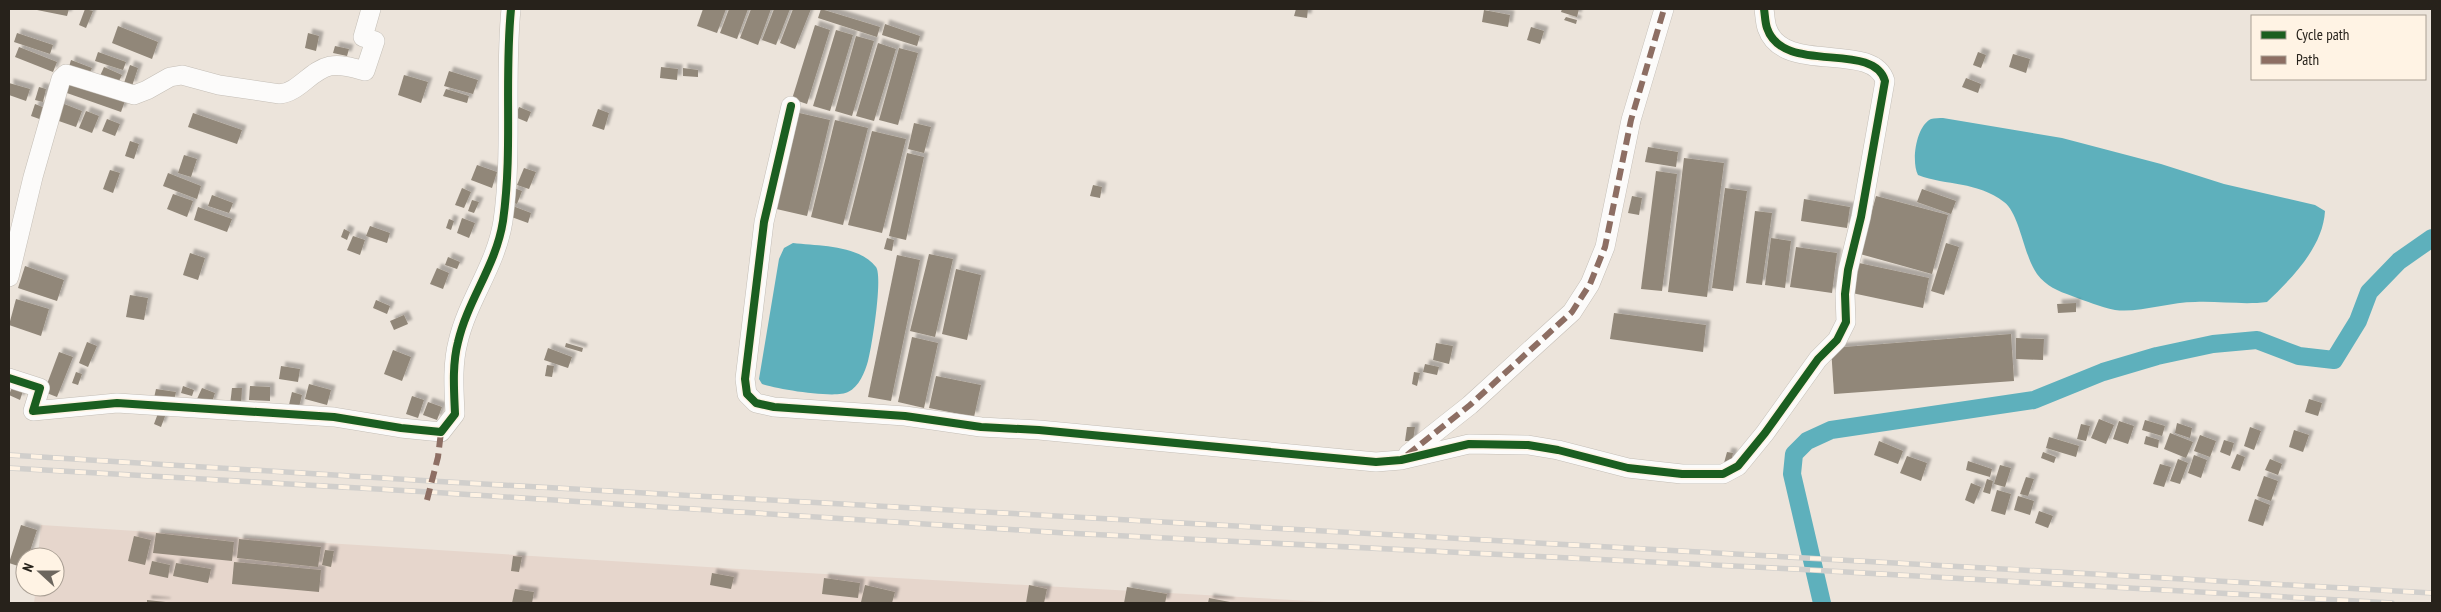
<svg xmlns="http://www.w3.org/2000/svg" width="2441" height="612" viewBox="0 0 2441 612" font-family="'PT Sans Narrow',sans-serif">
<defs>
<filter id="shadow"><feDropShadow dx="4.5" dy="-4.5" stdDeviation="1" flood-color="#0004"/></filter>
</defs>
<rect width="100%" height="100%" fill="#ece4db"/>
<path fill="#e6d6cc" d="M41 525 755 570 1346 603H34L36 587H55V557H38Z"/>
<g fill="#5eb0bc">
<path d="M1943 118 2062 138 2161 164 2224 184 2315 205 2325 211C2323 247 2292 278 2267 302 2244 305 2219 301 2195 302 2170 302 2139 313 2115 310 2100 307 2086 301 2072 296 2058 291 2046 286 2037 274 2023 254 2020 214 2004 202 1977 181 1947 186 1918 175 1911 162 1916 126 1931 119 1934 118 1940 118 1943 118Z"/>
<path d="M793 243C819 246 859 245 876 267 883 277 872 346 868 361 865 372 859 387 848 392 836 399 776 389 762 384L759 379 779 259 784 248Z"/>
</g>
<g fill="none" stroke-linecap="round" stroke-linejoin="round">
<path stroke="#5eb0bc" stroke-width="18" d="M1822 603 1792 474 1794 454 1807 441 1831 430 2034 400 2103 372 2157 356 2213 344 2257 340 2299 356 2334 360 2358 321 2369 292 2399 261 2432 238"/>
</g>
<g fill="#918779" filter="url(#shadow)">
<path d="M32 9H69L67 16Z"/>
<path d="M85 9 93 11 86 28 79 25Z"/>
<path d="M703 9H726L717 33 697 26Z"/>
<path d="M729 9H748L737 39 720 33Z"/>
<path d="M751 9H771L758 45 740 38Z"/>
<path d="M774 9H790L776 45 762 40Z"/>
<path d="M793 9H811L795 49 780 43Z"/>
<path d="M821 9 880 27 877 37 818 18Z"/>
<path d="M1296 9H1308L1307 18 1294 16Z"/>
<path d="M1562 9H1579L1577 17 1561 12Z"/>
<path d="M1484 10 1510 15 1508 27 1482 22Z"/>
<path d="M1566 17 1577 20 1576 24 1564 20Z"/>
<path d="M885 24 920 36 917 46 882 35Z"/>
<path d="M815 25 830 30 807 104 792 99Z"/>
<path d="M118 26 158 42 152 59 112 43Z"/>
<path d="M1531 27 1544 31 1540 44 1527 40Z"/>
<path d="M836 30 853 35 830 111 813 106Z"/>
<path d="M17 33 53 45 50 54 14 42Z"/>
<path d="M308 33 319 36 316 51 305 48Z"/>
<path d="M856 36 874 41 852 116 835 111Z"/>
<path d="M878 43 896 49 874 121 856 116Z"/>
<path d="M335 46 349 49 347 56 333 53Z"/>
<path d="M19 47 57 62 53 72 15 57Z"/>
<path d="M899 48 918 53 898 125 879 120Z"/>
<path d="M98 52 126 62 123 70 95 61Z"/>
<path d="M1978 52 1986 55 1981 68 1973 65Z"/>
<path d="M2013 54 2030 59 2026 73 2009 67Z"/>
<path d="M71 60 92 68 88 77 68 70Z"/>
<path d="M130 65 138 68 132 86 124 83Z"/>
<path d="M104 67 122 75 118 83 100 76Z"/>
<path d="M661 67 678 69 677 80 660 78Z"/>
<path d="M683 68 698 70V77L683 76Z"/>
<path d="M449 71 478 80 473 94 444 86Z"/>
<path d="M404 75 428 82 421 103 398 95Z"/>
<path d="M69 78 126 98 121 112 64 92Z"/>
<path d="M1966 78 1981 84 1978 93 1962 87Z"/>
<path d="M9 83 30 89 26 101 9 95Z"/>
<path d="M39 87 46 89 43 102 35 100Z"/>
<path d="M446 89 469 96 467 103 443 96Z"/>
<path d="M59 102 82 111 76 127 53 119Z"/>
<path d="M35 104 50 110 45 121 31 116Z"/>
<path d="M519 107 531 112 527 122 515 117Z"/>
<path d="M598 109 609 113 604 130 592 126Z"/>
<path d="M86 111 99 116 92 133 79 128Z"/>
<path d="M795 112 830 120 807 216 772 208Z"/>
<path d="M193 113 242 130 237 144 188 127Z"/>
<path d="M107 119 120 124 115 136 102 131Z"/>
<path d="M835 120 868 128 843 225 811 217Z"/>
<path d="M914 123 931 127 924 153 908 149Z"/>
<path d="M872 131 906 139 882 233 848 225Z"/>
<path d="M130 141 139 144 134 159 125 156Z"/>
<path d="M1648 147 1678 152 1676 167 1645 162Z"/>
<path d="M907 153 924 157 906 240 889 236Z"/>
<path d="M184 155 197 159 191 177 178 173Z"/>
<path d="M1684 158 1724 163 1707 297 1668 292Z"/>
<path d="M477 165 497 172 492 188 471 180Z"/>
<path d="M524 168 536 172 529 189 517 185Z"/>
<path d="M110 170 120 173 113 193 103 189Z"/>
<path d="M1656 171 1677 174 1662 291 1641 289Z"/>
<path d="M168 173 201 186 197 199 163 186Z"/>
<path d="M1093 185 1102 187 1100 198 1090 196Z"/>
<path d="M462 188 471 192 464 208 455 205Z"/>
<path d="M514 188 522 191 517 204 509 201Z"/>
<path d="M1725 188 1747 191 1733 291 1712 288Z"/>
<path d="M1922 189 1956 201 1951 214 1917 202Z"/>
<path d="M173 194 193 201 187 217 167 209Z"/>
<path d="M212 195 233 203 229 213 208 206Z"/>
<path d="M1632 196 1642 198 1639 215 1628 213Z"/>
<path d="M1876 196 1948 215 1932 274 1860 254Z"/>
<path d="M1804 199 1850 207 1847 228 1801 221Z"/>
<path d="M472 200 479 202 474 213 468 211Z"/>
<path d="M510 205 531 213 528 223 506 215Z"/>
<path d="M198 207 232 219 227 232 194 220Z"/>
<path d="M1755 211 1772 213 1762 285 1746 283Z"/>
<path d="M462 218 475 223 469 238 457 233Z"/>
<path d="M449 219 454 221 451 230 446 228Z"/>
<path d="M370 226 390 233 387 243 366 236Z"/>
<path d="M344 229 350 232 347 240 341 237Z"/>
<path d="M353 236 365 240 360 255 347 250Z"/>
<path d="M887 238 894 240 892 251 884 249Z"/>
<path d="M1771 238 1791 241 1785 288 1765 285Z"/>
<path d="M1946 243 1959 247 1944 295 1931 291Z"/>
<path d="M1796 247 1837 253 1832 293 1790 287Z"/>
<path d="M190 253 205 258 198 280 183 275Z"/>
<path d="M929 254 953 259 935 337 910 331Z"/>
<path d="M897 255 920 260 891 401 868 397Z"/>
<path d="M448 257 460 262 457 269 445 265Z"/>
<path d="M1859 263 1929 278 1923 308 1852 293Z"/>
<path d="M25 266 64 280 57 301 18 288Z"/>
<path d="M437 268 449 273 443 289 430 284Z"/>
<path d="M956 269 981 275 967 340 942 334Z"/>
<path d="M130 295 148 298 144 320 126 317Z"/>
<path d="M16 299 49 309 41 336 9 325Z"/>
<path d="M376 300 390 306 387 314 373 308Z"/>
<path d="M2076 303V312L2058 313 2057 304Z"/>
<path d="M1614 313 1706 325 1703 352 1610 339Z"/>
<path d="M404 315 408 324 394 330 390 321Z"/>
<path d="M2011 334 2014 381 1834 394 1831 348Z"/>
<path d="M912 337 938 343 924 408 898 402Z"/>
<path d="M2016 338 2044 339 2043 360 2016 359Z"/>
<path d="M87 342 97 346 88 367 79 363Z"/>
<path d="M566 343 583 348 582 352 565 347Z"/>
<path d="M1436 343 1453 346 1449 364 1433 360Z"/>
<path d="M548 348 572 357 568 368 544 360Z"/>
<path d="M393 350 411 357 402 381 384 374Z"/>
<path d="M59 352 73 357 57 397 44 392Z"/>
<path d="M1425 364 1439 367 1437 375 1423 372Z"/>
<path d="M547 365 554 366 552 377 545 376Z"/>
<path d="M281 366 300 369 298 382 279 379Z"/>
<path d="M76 372 82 374 78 385 72 383Z"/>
<path d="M1414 372 1420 373 1417 386 1412 384Z"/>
<path d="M936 376 981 385 974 417 929 408Z"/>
<path d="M309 384 331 390 327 405 305 399Z"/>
<path d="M183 386 194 390 192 396 181 393Z"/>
<path d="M250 386 270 387V401L249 400Z"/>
<path d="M12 387 23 391 20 400 9 395Z"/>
<path d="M202 388 215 393 211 405 197 399Z"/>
<path d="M232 388H242L241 406 230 405Z"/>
<path d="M156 389 176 392 174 401 154 398Z"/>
<path d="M292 392 302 395 298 411 288 409Z"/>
<path d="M412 396 424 400 418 418 406 414Z"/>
<path d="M2309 399 2322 403 2318 416 2305 412Z"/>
<path d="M428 402 442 407 437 420 423 415Z"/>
<path d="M160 408 167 411 161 427 154 424Z"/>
<path d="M2099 419 2114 425 2106 444 2091 438Z"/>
<path d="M2145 420 2165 426 2162 436 2142 430Z"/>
<path d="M2119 421 2134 426 2128 444 2113 439Z"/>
<path d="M2177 423 2192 428 2190 438 2175 433Z"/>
<path d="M2081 424 2090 426 2086 441 2077 439Z"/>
<path d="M1407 427H1415L1413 441H1405Z"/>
<path d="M2250 427 2261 431 2254 450 2244 446Z"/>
<path d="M2294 430 2309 435 2303 452 2289 447Z"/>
<path d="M2170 433 2193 442 2186 458 2164 449Z"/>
<path d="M2200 435 2216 441 2210 457 2194 451Z"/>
<path d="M2146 436 2159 440 2158 448 2144 444Z"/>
<path d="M2049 437 2079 446 2076 457 2046 448Z"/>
<path d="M2224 440 2234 443 2230 456 2220 452Z"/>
<path d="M1879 441 1903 451 1898 464 1874 455Z"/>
<path d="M1727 452 1733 453 1731 464 1724 463Z"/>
<path d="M2043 452 2056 457 2054 463 2041 458Z"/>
<path d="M2237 454 2245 457 2240 471 2231 468Z"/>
<path d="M2194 455 2207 460 2201 478 2188 473Z"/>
<path d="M1907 456 1927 463 1921 481 1900 473Z"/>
<path d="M2178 459 2188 463 2180 484 2170 481Z"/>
<path d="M2270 459 2282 464 2278 475 2265 470Z"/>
<path d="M1968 461 1992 469 1990 477 1966 470Z"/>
<path d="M2160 464 2171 467 2164 487 2153 484Z"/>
<path d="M2000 465 2011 468 2005 487 1994 484Z"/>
<path d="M2264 476 2278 481 2271 501 2257 496Z"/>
<path d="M2026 477 2034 479 2028 496 2020 494Z"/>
<path d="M1987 479 1993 481 1990 494 1983 492Z"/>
<path d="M1971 483 1981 487 1974 504 1965 500Z"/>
<path d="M1997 490 2011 494 2005 515 1991 511Z"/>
<path d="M2018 496 2034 501 2030 515 2014 510Z"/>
<path d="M2255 499 2270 505 2263 526 2248 521Z"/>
<path d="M2039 511 2053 516 2048 528 2035 523Z"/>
<path d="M21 525 37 530 28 557H25L24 568 9 563Z"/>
<path d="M156 533 234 542 232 561 153 553Z"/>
<path d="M134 536 151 540 145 565 128 561Z"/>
<path d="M239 539 321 547 318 567 237 558Z"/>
<path d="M325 550 334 551 331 567 322 565Z"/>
<path d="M513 556 522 557 519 572 511 571Z"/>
<path d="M152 561 170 565 168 578 149 574Z"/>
<path d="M234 562 321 570 319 592 232 584Z"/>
<path d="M176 563 211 569 208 583 173 576Z"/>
<path d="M712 573 734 577 731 589 710 585Z"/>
<path d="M824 578 860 583 858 598 822 594Z"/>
<path d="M865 585 895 592 892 603 861 602Z"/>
<path d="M1029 585 1047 589 1044 603H1026Z"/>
<path d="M1127 587 1167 594 1165 603H1124Z"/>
<path d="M515 589 534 592 532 603H512Z"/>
<path d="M1209 598 1230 602V603H1208Z"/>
<path d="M147 600 166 602V603H147Z"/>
</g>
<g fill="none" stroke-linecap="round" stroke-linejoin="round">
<defs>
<g id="street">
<path d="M791 106 764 222 745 379 747 394 756 403 774 407 905 416 981 427 1039 430 1376 462 1401 460 1469 444 1528 445 1558 450 1628 468 1682 474H1723L1738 466 1765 433 1818 359 1837 340 1846 322 1845 294 1848 270 1861 217 1885 81C1873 40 1783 76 1767 28 1765 22 1765 15 1764 9"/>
<path d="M9 277 33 177 61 79 66 74 134 95 147 90 170 77 182 75 219 85 280 94C299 92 311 70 330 66 342 64 354 68 365 71L375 41 363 37 371 9"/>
<path d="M9 378 40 388 33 411 117 403 334 417 401 428 441 432 455 414C454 390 452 365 458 342 468 299 496 266 503 221 513 150 504 80 511 9"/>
<path d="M1408 454 1470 405 1572 312 1590 284 1605 247 1631 120 1664 9"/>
</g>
</defs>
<use href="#street" stroke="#c4beb6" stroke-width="20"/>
<use href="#street" stroke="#fcfbfa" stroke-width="19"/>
<defs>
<g id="rail">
<path d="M9 455 431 481 2432 593"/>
<path d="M9 468 429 492 1065 533 1794 569 2392 603"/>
</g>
</defs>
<use href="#rail" stroke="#d1cfcc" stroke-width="5.5"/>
<use href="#rail" stroke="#fff3e4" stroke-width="4" stroke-dasharray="11" stroke-linecap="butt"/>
<g stroke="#8d6e63" stroke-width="6" stroke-dasharray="12 6" stroke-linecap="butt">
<path d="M1407 455 1470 405 1572 312 1590 284 1605 247 1631 120 1664 9"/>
<path d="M427 500 438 457 441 432"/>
</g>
<defs>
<g id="cycleway">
<path d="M791 106 764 222 745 379 747 394 756 403 774 407 905 416 981 427 1039 430 1376 462 1401 460 1469 444 1528 445 1558 450 1628 468 1682 474H1723L1738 466 1765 433 1818 359 1837 340 1846 322 1845 294 1848 270 1861 217 1885 81C1873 40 1783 76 1767 28 1765 22 1765 15 1764 9"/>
<path d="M9 378 40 388 33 411 117 403 334 417 401 428 441 432 455 414C454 390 452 365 458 342 468 299 496 266 503 221 513 150 504 80 511 9"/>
</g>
</defs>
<use href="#cycleway" stroke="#fff3e4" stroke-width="11"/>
<use href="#cycleway" stroke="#1b5e20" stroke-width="8"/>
</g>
<rect width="2441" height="612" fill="none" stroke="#27221b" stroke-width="20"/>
<rect x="2251" y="15" width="175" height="65" fill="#fff3e4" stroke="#a99f94"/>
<rect x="2261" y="31" width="25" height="8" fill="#1b5e20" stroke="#a99f94"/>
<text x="2296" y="40" font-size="15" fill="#27221b">Cycle path</text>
<rect x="2261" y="56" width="25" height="8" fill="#8d6e63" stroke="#a99f94"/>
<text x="2296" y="65" font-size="15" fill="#27221b">Path</text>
<g transform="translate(40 572) rotate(291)"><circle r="24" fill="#fff3e4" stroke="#a99f94"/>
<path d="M0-4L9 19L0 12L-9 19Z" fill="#6c665e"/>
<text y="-8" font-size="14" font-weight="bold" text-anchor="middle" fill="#27221b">N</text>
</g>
</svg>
